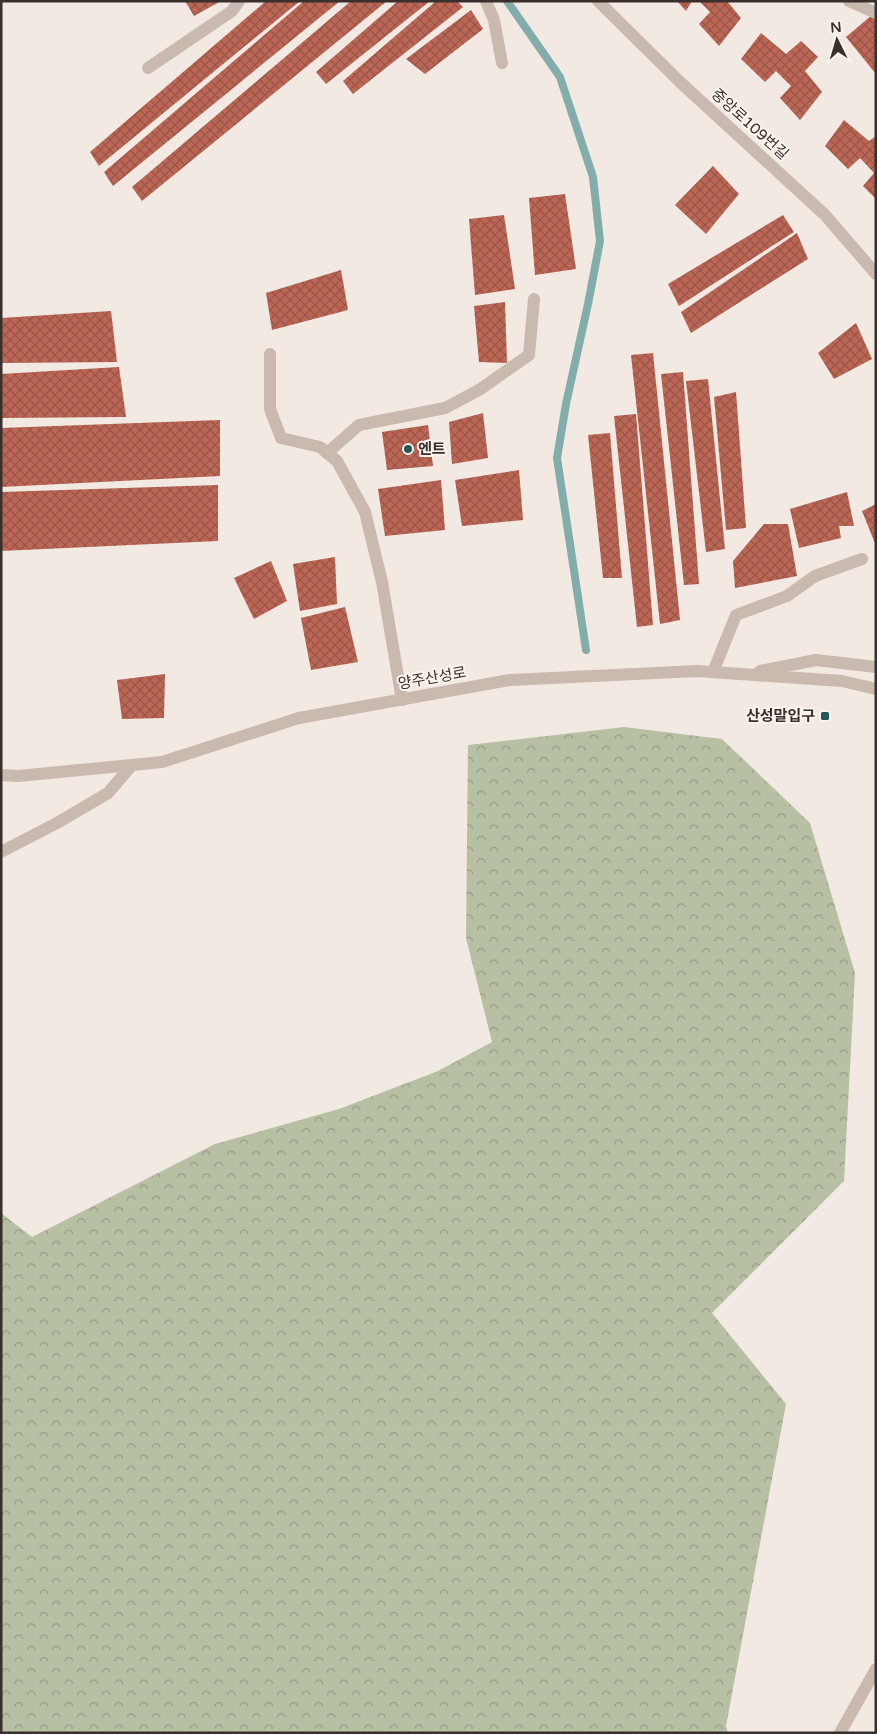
<svg xmlns="http://www.w3.org/2000/svg" width="877" height="1734" viewBox="0 0 877 1734" font-family="'Varela Round','Noto Sans KR',sans-serif">
<defs>
<pattern id="forest-crowns" width="20" height="18" patternUnits="userSpaceOnUse" patternTransform="scale(1.25)"><rect width="20" height="18" fill="#b8c0a3"/><path d="M2 6a3 3 0 1 1 6 0M12 15a3 3 0 1 1 6 0" fill="none" stroke="#979c85"/></pattern>
<pattern id="building-cross-hatch" width="8" height="8" patternUnits="userSpaceOnUse" patternTransform="scale(1.25)"><rect width="8" height="8" fill="#bc6756"/><path d="M0 0l8 8M0 8l8-8" fill="none" stroke="#9a5547"/></pattern>
</defs>
<rect width="100%" height="100%" fill="#f2e9e2"/>
<path fill="url(#forest-crowns)" d="M624 727 722 739 810 823 855 973 844 1181 712 1313 786 1404 726 1726 728 1733H1V1213L32 1237 215 1144 339 1109 438 1071 492 1042 466 938 468 745Z"/>
<g fill="none" stroke-linecap="round" stroke-linejoin="round">
<path stroke="#83adab" stroke-width="8" d="M507 1 560 77 593 177 600 241 588 304 566 404 557 458 586 650"/>
</g>
<g fill="url(#building-cross-hatch)">
<path d="M185 1H221L194 16Z"/>
<path d="M266 1H300L99 166 90 152Z"/>
<path d="M304 1H340L113 186 104 172Z"/>
<path d="M351 1H387L142 201 132 187Z"/>
<path d="M398 1H430L326 84 316 72Z"/>
<path d="M436 1H457L463 7 353 94 343 81Z"/>
<path d="M677 1H692L686 11Z"/>
<path d="M699 1H727L741 18 719 46 699 24 710 12Z"/>
<path d="M471 10 483 29 425 74 406 59Z"/>
<path d="M872 15 876 20V74L846 37Z"/>
<path d="M761 33 786 54 801 41 818 57 805 71 822 92 800 120 780 98 791 86 776 71 765 82 741 59Z"/>
<path d="M844 120 869 141 876 136V199L863 186 874 173 860 158 848 169 825 146Z"/>
<path d="M713 166 739 194 706 234 675 205Z"/>
<path d="M565 194 576 269 535 275 529 198Z"/>
<path d="M504 215 515 289 475 295 469 219Z"/>
<path d="M783 215 794 232 679 306 668 284Z"/>
<path d="M797 233 808 259 691 333 681 312Z"/>
<path d="M341 270 348 310 272 330 266 293Z"/>
<path d="M505 302 507 363 479 362 474 306Z"/>
<path d="M111 311 117 362 1 363V318Z"/>
<path d="M856 323 872 359 834 379 818 353Z"/>
<path d="M653 353 680 620 660 624 631 355Z"/>
<path d="M119 367 126 417 1 418V374Z"/>
<path d="M683 372 699 584 684 585 661 374Z"/>
<path d="M708 379 725 549 706 552 686 381Z"/>
<path d="M736 392 746 528 726 530 714 397Z"/>
<path d="M483 413 488 458 452 464 449 422Z"/>
<path d="M636 414 653 625 637 627 614 416Z"/>
<path d="M220 420V476L1 487V428Z"/>
<path d="M428 425 433 466 387 470 382 432Z"/>
<path d="M610 433 622 578H603L588 435Z"/>
<path d="M519 470 523 520 462 526 455 480Z"/>
<path d="M441 480 445 530 385 536 378 489Z"/>
<path d="M218 485V541L1 551V492Z"/>
<path d="M847 492 854 526H839L841 538 799 548 790 509Z"/>
<path d="M876 504V546L862 511Z"/>
<path d="M764 524H788L797 576 735 588 733 561Z"/>
<path d="M335 557 337 604 300 611 293 564Z"/>
<path d="M271 561 287 601 254 619 234 578Z"/>
<path d="M345 607 358 662 311 670 301 618Z"/>
<path d="M165 674 164 718 122 719 117 680Z"/>
</g>
<g fill="none" stroke-linecap="round" stroke-linejoin="round">
<g stroke="#c9b9ae" stroke-width="12">
<path d="M486 1 494 20 502 63"/>
<path d="M849 1 876 13"/>
<path d="M148 68 232 11 239 1"/>
<path d="M270 354V409L281 438 320 447 337 461 365 512 382 582 402 700"/>
<path d="M327 453 359 425 445 408 479 390 529 355 534 299"/>
<path d="M713 672 736 615 787 596 815 576 862 559"/>
<path d="M840 1733 876 1669"/>
</g>
<g stroke="#c9b9ae" stroke-width="12">
<path d="M598 1 680 82 825 215 876 274"/>
<path d="M1 852 57 823 108 793 132 765"/>
</g>
<g stroke="#c9b9ae" stroke-width="12">
<path d="M760 671 816 660 876 667"/>
<path d="M1 775 18 776 162 762 299 718 510 680 697 671 842 681 876 689"/>
</g>
</g>
<g fill="#255757" stroke="#f9f3ee" stroke-width="2">
<circle cx="408" cy="449" r="5"/>
<rect x="820" y="711" width="10" height="10" rx="2.5"/>
</g>
<g text-anchor="middle" stroke-width="4" stroke-linejoin="round" paint-order="stroke">
<g font-size="15" fill="#392f2c" stroke="#f9f3ee">
<text transform="translate(750 124) rotate(42)" y="5">중앙로109번길</text>
<text transform="translate(432 678) rotate(-10)" y="5">양주산성로</text>
</g>
<g font-size="15" font-weight="bold" fill="#392f2c" stroke="#f9f3ee" text-anchor="start">
<text x="418" y="454">엔트</text>
<text x="815" y="721" text-anchor="end">산성말입구</text>
</g>
</g>
<rect width="877" height="1734" fill="none" stroke="#392f2c" stroke-width="5"/>
<g transform="translate(837 40) rotate(355)" stroke="#f9f3ee" stroke-width="4" paint-order="stroke">
<path d="M0-4L9 19L0 12L-9 19Z" fill="#392f2c"/>
<text y="-8" font-size="14" font-weight="bold" text-anchor="middle" fill="#392f2c">N</text>
</g>
</svg>
